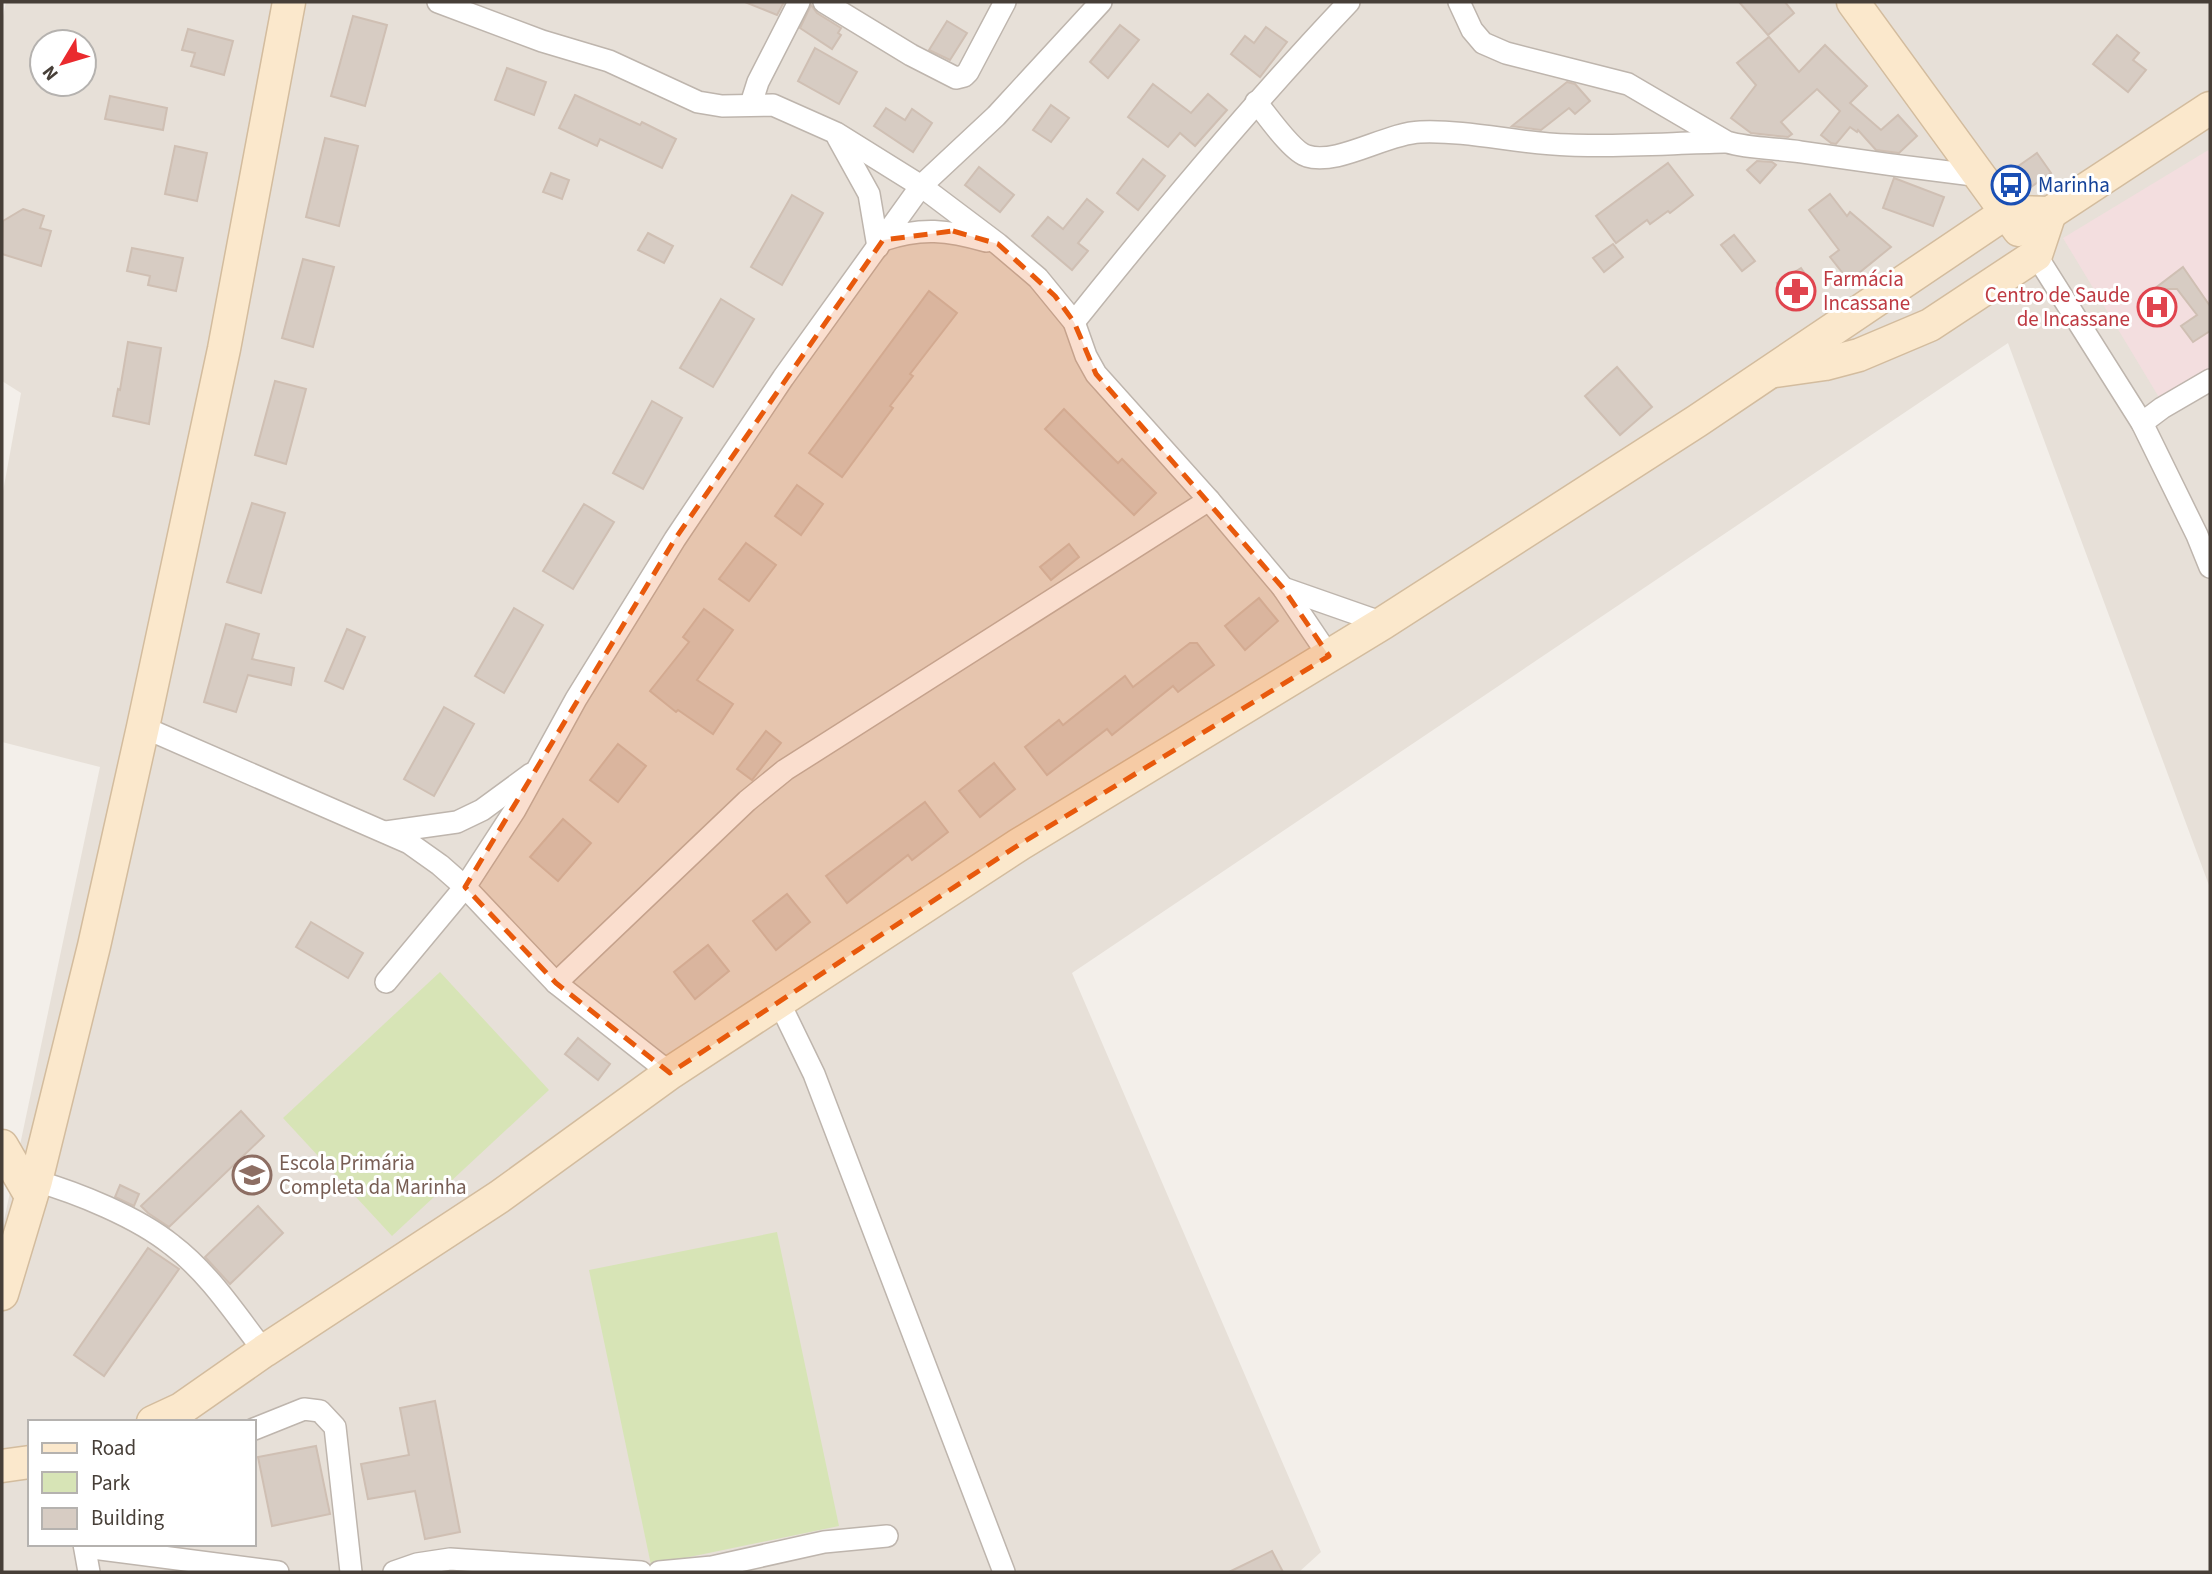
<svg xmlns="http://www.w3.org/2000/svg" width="2212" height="1574" viewBox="0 0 2212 1574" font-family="'Source Sans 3',sans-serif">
<rect width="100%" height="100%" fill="#f3efea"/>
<path fill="#e7e0d8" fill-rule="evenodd" d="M6 2H2210V888L2008 343 1072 973 1321 1552 1299 1572H2V1230L100 767 2 742V497L21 393 2 381V21ZM42 42H84V84H42ZM30 1422H254V1544H30Z"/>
<path fill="#f3dedf" d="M2210 149V375L2163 404 2063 238Z"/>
<g fill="#d7e4b6">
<path d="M440 972 549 1090 392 1236 283 1118Z"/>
<path d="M777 1232 839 1526 651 1565 589 1270Z"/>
</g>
<g fill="#d7ccc3" stroke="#cfbfb3" stroke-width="2">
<path d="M745 2H784L777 15Z"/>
<path d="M1739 2H1785L1794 13 1768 35Z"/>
<path d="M811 5 817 13 841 28 838 33 841 35 832 49 800 28Z"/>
<path d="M353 16 387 25 365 106 331 96Z"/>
<path d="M947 21 967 33 950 60 929 50Z"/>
<path d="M1120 25 1139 40 1108 78 1090 62Z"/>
<path d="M1266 27 1287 42 1260 77 1231 54 1245 36 1254 43Z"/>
<path d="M188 29 233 41 224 75 191 66 195 53 182 50Z"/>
<path d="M2117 35 2139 53 2133 60 2146 70 2128 92 2093 64Z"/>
<path d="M1769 37 1799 72 1825 45 1867 86 1850 103 1881 130 1898 115 1917 136 1899 153 1876 150 1858 130 1857 132 1850 127 1836 144 1831 143 1821 135 1840 111 1817 89 1781 122 1792 134 1788 137 1751 133 1731 118 1756 85 1737 63Z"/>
<path d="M815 48 857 72 839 104 798 81Z"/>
<path d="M507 68 546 82 534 115 495 100Z"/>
<path d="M1567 82 1575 84 1590 101 1575 114 1569 108 1541 130 1512 126Z"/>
<path d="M1153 84 1191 113 1208 94 1227 110 1195 146 1180 133 1168 147 1128 117Z"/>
<path d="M575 95 640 125 642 122 676 139 662 168 600 139 597 146 559 128Z"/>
<path d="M110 96 167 108 163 130 105 119Z"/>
<path d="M1051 105 1069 118 1051 142 1033 130Z"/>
<path d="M886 108 905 120 912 109 932 123 913 152 874 126Z"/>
<path d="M325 138 358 146 339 226 306 217Z"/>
<path d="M175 146 207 153 197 201 165 194Z"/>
<path d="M2037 153 2051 173 2031 187 2017 167Z"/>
<path d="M1143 159 1165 176 1138 210 1117 193Z"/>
<path d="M1757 161 1772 162 1776 165 1760 183 1747 170Z"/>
<path d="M1668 163 1693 195 1670 213 1668 211 1650 224 1647 220 1616 243 1596 216Z"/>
<path d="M979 167 1014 195 1000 212 965 185Z"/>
<path d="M551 173 569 180 562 199 543 192Z"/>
<path d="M1894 178 1944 197 1933 226 1883 208Z"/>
<path d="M1830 194 1847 216 1850 212 1891 247 1849 281 1830 257 1839 250 1809 210Z"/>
<path d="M792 195 823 213 782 285 751 267Z"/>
<path d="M1087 199 1103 212 1078 243 1088 251 1072 270 1032 236 1048 217 1063 229Z"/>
<path d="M23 209 44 216 40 228 51 231 41 266 2 254 3 221Z"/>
<path d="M648 233 673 246 664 263 638 250Z"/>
<path d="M1734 235 1755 261 1742 271 1721 245Z"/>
<path d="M1613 244 1623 257 1604 272 1593 258Z"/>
<path d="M132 248 183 258 176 291 148 285 150 276 127 271Z"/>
<path d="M303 259 334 267 313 347 282 338Z"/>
<path d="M2183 267 2210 306V331L2193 342 2181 326 2197 315 2177 289H2154Z"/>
<path d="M1801 268 1813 286 1804 291 1810 300 1794 310 1777 283Z"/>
<path d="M929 291 957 313 910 374 913 376 890 406 893 408 842 477 809 453Z"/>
<path d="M721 299 754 319 713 387 680 368Z"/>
<path d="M128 342 161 348 149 424 113 416 118 389 120 390Z"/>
<path d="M1617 367 1652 407 1620 435 1585 396Z"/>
<path d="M275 381 306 389 286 464 255 455Z"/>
<path d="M652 401 682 418 643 489 613 473Z"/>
<path d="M1064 409 1118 463 1122 459 1156 493 1134 515 1045 429Z"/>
<path d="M797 485 823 504 801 535 775 516Z"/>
<path d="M252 503 285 513 261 593 227 582Z"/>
<path d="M584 504 614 522 573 589 543 571Z"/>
<path d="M746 543 776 565 749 601 719 579Z"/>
<path d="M1069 544 1079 557 1051 580 1040 567Z"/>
<path d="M1259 598 1278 621 1245 650 1225 626Z"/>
<path d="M514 608 543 625 504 693 475 676Z"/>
<path d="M704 609 733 630 697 680 733 704 713 734 678 710 676 712 650 691 689 642 683 637Z"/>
<path d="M226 624 259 634 252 659 294 668 291 685 248 675 236 712 204 702Z"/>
<path d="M347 629 365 637 343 689 325 681Z"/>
<path d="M1190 643H1197L1214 665 1178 692 1173 686 1112 735 1107 729 1047 775 1025 747 1059 720 1063 725 1125 676 1133 687Z"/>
<path d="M444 707 474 724 434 796 404 779Z"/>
<path d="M766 731 781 743 752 780 737 769Z"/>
<path d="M618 744 646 766 618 802 590 780Z"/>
<path d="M994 763 1015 789 980 817 959 791Z"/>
<path d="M925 802 948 832 912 860 908 855 847 903 826 876Z"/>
<path d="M563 819 591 843 558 881 530 857Z"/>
<path d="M787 894 810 922 776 950 753 921Z"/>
<path d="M311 922 363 953 348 978 296 947Z"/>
<path d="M708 945 729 971 695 999 674 972Z"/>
<path d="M578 1038 610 1064 598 1080 565 1054Z"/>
<path d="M241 1111 264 1136 169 1227 148 1213 141 1206Z"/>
<path d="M120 1185 139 1194 134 1206 115 1197Z"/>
<path d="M258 1206 283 1233 230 1284 205 1257Z"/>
<path d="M148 1248 179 1269 104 1376 74 1355Z"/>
<path d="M435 1401 460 1532 425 1539 415 1491 368 1499 361 1464 409 1455 400 1408Z"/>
<path d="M316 1446 330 1514 272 1526 258 1457Z"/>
<path d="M1272 1551 1283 1572H1229Z"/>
</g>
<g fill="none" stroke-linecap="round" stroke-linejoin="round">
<defs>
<g id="street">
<path d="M438 2 542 41 609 61 698 102 722 106 773 105 836 133 921 186 998 244 1038 278 1074 322 1086 356 1096 374 1209 500 1283 588 1329 656"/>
<path d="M824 2 911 55 956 78 964 76 968 72 1005 2"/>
<path d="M1459 2 1472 30 1483 43 1506 53 1628 84 1727 142C1751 149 1776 148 1801 152 1861 161 1921 169 1981 176"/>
<path d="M1256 102C1267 115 1292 152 1307 156 1337 166 1387 133 1420 132 1471 130 1519 144 1569 145 1621 147 1673 143 1724 142"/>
<path d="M751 104 758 82 799 2"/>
<path d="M838 138 869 194 878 247"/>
<path d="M883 240C921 227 948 230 986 241"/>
<path d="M2036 255 2142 423 2197 535 2210 567"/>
<path d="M1074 322C1162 212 1252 104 1349 2"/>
<path d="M2142 423 2162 408 2210 380"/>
<path d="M1283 588 1383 623"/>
<path d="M143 727 409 843 440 865 465 887 556 983 670 1073"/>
<path d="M386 832 457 822 482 810 531 774"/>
<path d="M386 982 465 887 515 810 576 699 675 539 783 378 921 186 996 116 1101 2"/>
<path d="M556 983 747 801 785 770 1209 500"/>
<path d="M779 1002 814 1074 1004 1572"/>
<path d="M36 1181C78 1193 137 1217 172 1245 209 1273 236 1315 264 1351"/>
<path d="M254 1429 304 1409 320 1411 335 1427 351 1572"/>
<path d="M84 1544 89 1572"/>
<path d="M85 1547 278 1572"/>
<path d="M394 1572 417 1564 450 1559 641 1572"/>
<path d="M659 1572 712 1567 824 1542 887 1536"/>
</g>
<g id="secondary">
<path d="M1853 2 2019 230"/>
<path d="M1775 371 1825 364 1859 355 1930 325 2036 255 2050 213"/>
<path d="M2 1146 31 1196"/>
<path d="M2 1294 36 1181 94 946 143 727 224 349 289 2"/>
<path d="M153 1422 181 1409 264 1351 499 1197 670 1073 1020 844 1383 623 1697 421 2007 212 2050 213 2210 108"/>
<path d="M2 1466 30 1462"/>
</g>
</defs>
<use href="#street" stroke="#beb5ad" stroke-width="24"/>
<use href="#secondary" stroke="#d3bc9e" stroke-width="35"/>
<use href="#street" stroke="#fff" stroke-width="21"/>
<use href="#secondary" stroke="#fbe8cc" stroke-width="32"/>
</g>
<path fill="#e8590c" fill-opacity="0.2" stroke="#e8590c" stroke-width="5" stroke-dasharray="14 9" stroke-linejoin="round" d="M953 231 998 244 1055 296 1074 322 1096 374 1283 588 1329 656 1020 844 670 1073 556 983 465 887 675 539 883 240Z"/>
<defs>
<symbol id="bus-ring" viewBox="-11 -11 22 22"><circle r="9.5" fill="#fff" stroke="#1a4fb4" stroke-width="1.5"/><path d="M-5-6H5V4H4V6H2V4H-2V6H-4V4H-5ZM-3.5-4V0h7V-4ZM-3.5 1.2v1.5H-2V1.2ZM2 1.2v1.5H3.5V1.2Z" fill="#1a4fb4"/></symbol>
<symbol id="pharmacy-ring" viewBox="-11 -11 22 22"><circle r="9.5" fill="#fff" stroke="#e0444e" stroke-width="1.5"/><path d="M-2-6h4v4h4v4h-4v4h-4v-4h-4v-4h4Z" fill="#e0444e"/></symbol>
<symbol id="hospital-ring" viewBox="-11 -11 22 22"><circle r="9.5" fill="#fff" stroke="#e0444e" stroke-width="1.5"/><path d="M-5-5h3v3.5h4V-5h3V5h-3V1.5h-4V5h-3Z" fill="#e0444e"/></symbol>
<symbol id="school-ring" viewBox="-11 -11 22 22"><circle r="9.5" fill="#fff" stroke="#8d6e63" stroke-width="1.5"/><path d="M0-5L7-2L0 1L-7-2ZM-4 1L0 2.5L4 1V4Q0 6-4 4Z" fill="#8d6e63"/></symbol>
</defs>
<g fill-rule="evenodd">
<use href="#bus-ring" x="1989" y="163" width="44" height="44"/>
<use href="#pharmacy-ring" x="1774" y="269" width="44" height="44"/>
<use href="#hospital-ring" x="2135" y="285" width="44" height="44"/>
<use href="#school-ring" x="230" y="1153" width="44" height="44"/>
</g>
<g text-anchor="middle" stroke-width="6" stroke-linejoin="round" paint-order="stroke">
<g font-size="21" fill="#164399" stroke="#fff" text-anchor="start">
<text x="2038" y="192">Marinha</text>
</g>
<g font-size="21" fill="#be3a42" stroke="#fff" text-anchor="start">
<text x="1823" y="286">Farmácia<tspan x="1823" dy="24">Incassane</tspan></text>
<text x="2130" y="302" text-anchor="end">Centro de Saude<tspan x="2130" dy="24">de Incassane</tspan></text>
</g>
<g font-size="21" fill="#785e54" stroke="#fff" text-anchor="start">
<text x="279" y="1170">Escola Primária<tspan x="279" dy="24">Completa da Marinha</tspan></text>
</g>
</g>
<rect width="2212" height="1574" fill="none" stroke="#473f38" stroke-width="7"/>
<rect x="28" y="1420" width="228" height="126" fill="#ffffff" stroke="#b5b2af" stroke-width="2"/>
<rect x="42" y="1443" width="35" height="10" fill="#fbe8cc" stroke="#b5b2af" stroke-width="2"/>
<text x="91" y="1455" font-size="21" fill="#473f38">Road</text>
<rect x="42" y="1472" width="35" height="21" fill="#d7e4b6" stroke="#b5b2af" stroke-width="2"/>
<text x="91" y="1490" font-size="21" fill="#473f38">Park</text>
<rect x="42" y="1508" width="35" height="21" fill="#d7ccc3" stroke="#b5b2af" stroke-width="2"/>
<text x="91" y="1525" font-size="21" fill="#473f38">Building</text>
<g transform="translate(63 63) rotate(232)"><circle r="33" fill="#ffffff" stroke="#b5b2af" stroke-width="2"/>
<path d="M0-5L12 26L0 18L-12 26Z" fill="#ea2a2e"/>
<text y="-10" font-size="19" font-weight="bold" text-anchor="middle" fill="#473f38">N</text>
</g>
</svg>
